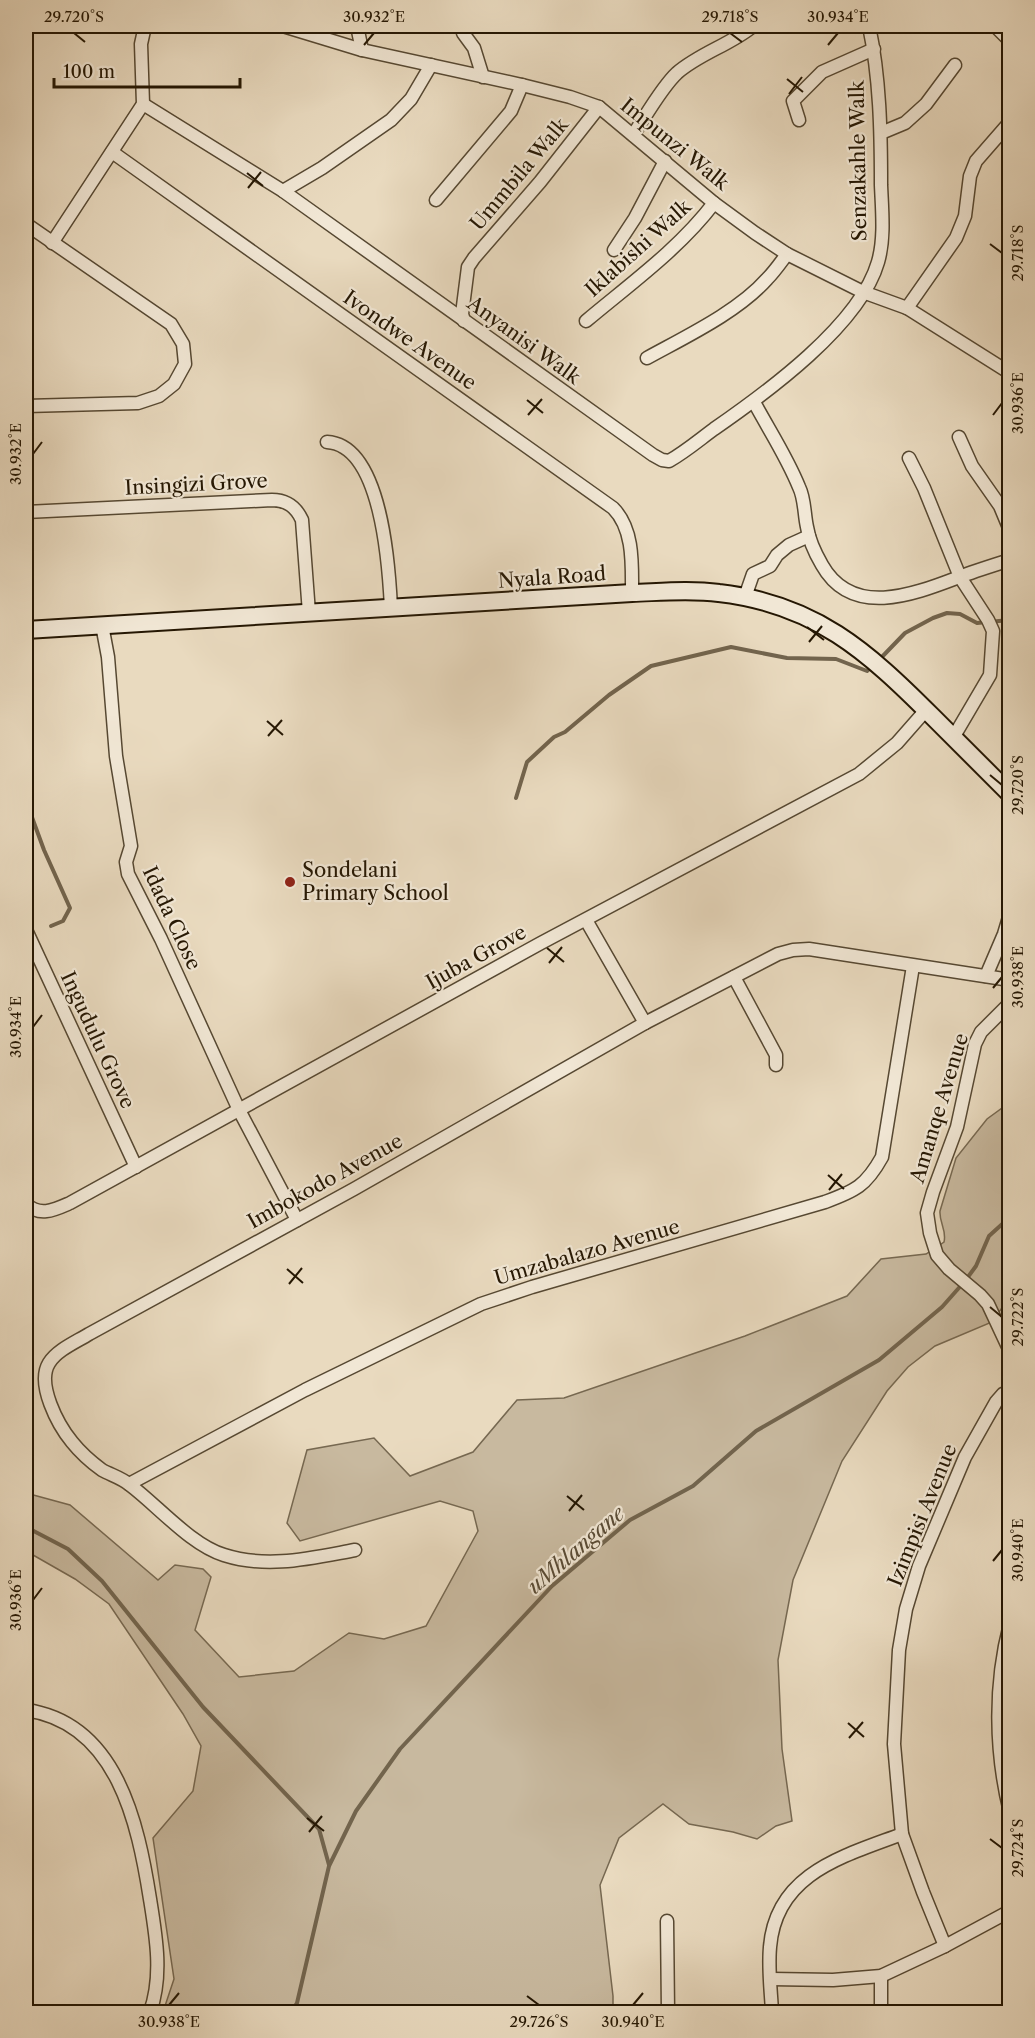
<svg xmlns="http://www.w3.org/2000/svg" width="1035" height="2038" viewBox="0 0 1035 2038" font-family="'Libre Caslon Text',serif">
<rect width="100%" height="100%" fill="#e9dabf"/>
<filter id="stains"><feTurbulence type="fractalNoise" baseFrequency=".00333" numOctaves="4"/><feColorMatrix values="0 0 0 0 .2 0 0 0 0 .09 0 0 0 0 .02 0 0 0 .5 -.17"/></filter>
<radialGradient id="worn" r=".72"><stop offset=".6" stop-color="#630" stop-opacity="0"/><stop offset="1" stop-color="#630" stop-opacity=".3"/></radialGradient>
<path fill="#c8b99f" stroke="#766851" stroke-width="1.5" d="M1009 1103V1298L992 1322 935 1346 908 1367 887 1391 842 1461 793 1580 778 1660 782 1749 792 1821 776 1826 757 1839 733 1832 689 1824 663 1804 619 1838 600 1885 613 1996V2012H163L174 1979 153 1838 193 1791 201 1746 183 1714 109 1604 75 1579 26 1551V1493L70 1505 158 1580 175 1565 203 1569 211 1577 195 1630 239 1677 294 1671 349 1633 384 1639 426 1626 478 1531 473 1511 440 1501 300 1541 287 1523 307 1450 374 1438 410 1476 473 1452 517 1400 564 1398 745 1336 847 1296 881 1259 926 1254 944 1242C947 1230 939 1223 940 1211L956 1158 987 1119Z"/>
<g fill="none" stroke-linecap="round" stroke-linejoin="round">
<g stroke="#72644d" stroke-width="4">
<path d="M879 660 905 633 933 618 947 613 960 614 977 623 1010 620"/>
<path d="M516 798 527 762 554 737 565 732 609 695 651 666 731 647 787 658 836 659 867 671 871 667"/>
<path d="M26 801 44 850 70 908 63 921 51 926"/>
<path d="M26 1527 68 1549 102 1581 203 1707 319 1829 329 1865"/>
<path d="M291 2012 297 2003 329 1866 356 1811 400 1749 552 1586 630 1520 693 1486 756 1431 879 1360 942 1307 965 1281 976 1266 989 1236 1010 1217"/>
</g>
<defs>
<g id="street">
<path d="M283 26 362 50 522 85 570 97 599 107 714 203 755 233 787 254 863 292 907 308 1010 373"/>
<path d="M357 26 362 50"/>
<path d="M463 26V33L474 48 483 77"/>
<path d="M995 26 1010 41"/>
<path d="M143 104 283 191 653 455 662 460 669 461C685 452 699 440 714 429 766 393 860 325 878 262 885 238 882 210 881 185 881 132 880 78 869 26"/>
<path d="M799 120 793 101 822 72 874 49"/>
<path d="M881 133 905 123 926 104 955 65"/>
<path d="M633 135C646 116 661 88 677 73 700 53 730 45 753 26"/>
<path d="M112 152 613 508C634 529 632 564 632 593"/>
<path d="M283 191 322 168 391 120 411 99 431 65"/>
<path d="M436 200 511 111 522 85"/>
<path d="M26 224 171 324 183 344 185 364 174 384 159 396 138 403 26 406"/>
<path d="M52 243 143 104 141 44 145 26"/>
<path d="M614 250 635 218 665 161"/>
<path d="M907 308 956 238 965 216 970 176 976 161 1010 122"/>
<path d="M464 321 462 314 468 267 474 258 540 182 599 107"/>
<path d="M586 321C630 284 679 249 714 203"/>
<path d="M647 358C685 337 738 312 767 279 775 271 781 262 787 254"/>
<path d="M754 402C769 430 787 457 799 487 805 499 804 514 807 527 809 540 815 553 822 565 853 620 917 593 962 576 978 570 994 565 1010 560"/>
<path d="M959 437 972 466 1000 506 1010 530"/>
<path d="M327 442C382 445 389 567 391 608"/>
<path d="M909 458 924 488 960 577 988 620 993 631 990 675 953 738"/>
<path d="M26 512 272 500C287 500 296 507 302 520L309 613"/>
<path d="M745 597 753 574 770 566 777 555 789 545 809 536"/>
<path d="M102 625 108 657 116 756 131 846 126 862 128 874 161 939 239 1110 297 1220"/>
<path d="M586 920 645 1023"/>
<path d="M26 930 136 1167"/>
<path d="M986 976 1004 934 1010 914"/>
<path d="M734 977 776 1055V1065"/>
<path d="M1010 1003 981 1032 975 1044 957 1127 933 1192 927 1213 930 1233 937 1255 949 1269 980 1295 988 1304 1010 1351"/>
<path d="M26 1204C40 1217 54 1210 70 1203L541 943 859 774 897 743 926 710"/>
<path d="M129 1484 305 1390 481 1304 532 1287 825 1202C855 1191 866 1186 882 1157L913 966"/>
<path d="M355 1550C311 1558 268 1569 224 1555 191 1545 158 1506 130 1485 122 1478 111 1475 102 1470 91 1462 80 1452 72 1442 58 1425 36 1384 49 1363 57 1350 76 1342 89 1334L354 1189 645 1023 778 954 793 950 809 949 1010 980"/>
<path d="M1010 1624C994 1685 995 1751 1010 1812"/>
<path d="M26 1710C117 1723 138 1823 150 1899 156 1936 163 1976 150 2012"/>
<path d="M667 1921 668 2012"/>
<path d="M945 1946 923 1892 902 1834 894 1744 899 1650 906 1609 919 1566 965 1457 996 1402 1003 1394 1010 1391"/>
<path d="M881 1976V2012"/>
<path d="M771 1979 833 1980 881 1976 945 1946 1010 1911"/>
<path d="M772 2012C771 1991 768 1969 770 1947 776 1873 844 1856 902 1834"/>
</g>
<path id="secondary" d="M26 630 632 593C661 592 690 589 719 593 815 604 867 651 932 716 958 742 984 768 1010 794"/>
</defs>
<use href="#street" stroke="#564832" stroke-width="15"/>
<use href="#secondary" stroke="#251703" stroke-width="20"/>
<use href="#street" stroke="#f1e7d5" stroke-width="12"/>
<use href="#secondary" stroke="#f1e7d5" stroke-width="16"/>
</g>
<path fill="none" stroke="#251703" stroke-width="2" d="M74 33 85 42M730 33 742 42M364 45 374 33M828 45 838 33M787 79 803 92M789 94 802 77M247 173 263 186M248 188 261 172M990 244 1002 253M527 400 543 413M528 415 542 399M993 415 1002 403M33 454 42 442M807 627 824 640M809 642 822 626M267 721 283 735M268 736 282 720M990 775 1002 785M547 948 564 962M549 963 562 947M993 988 1002 977M33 1027 42 1015M828 1175 844 1189M829 1190 842 1174M287 1269 303 1283M289 1284 302 1268M990 1307 1002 1317M567 1496 584 1510M569 1511 582 1495M993 1561 1002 1550M33 1600 42 1588M848 1723 864 1737M849 1738 863 1722M307 1818 324 1831M309 1832 322 1816M990 1839 1002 1848M527 1996 539 2005M169 2005 179 1993M633 2005 643 1993"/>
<circle fill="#8f2418" stroke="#f1e7d5" stroke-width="2" cx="290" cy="882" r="6"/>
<g text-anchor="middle" stroke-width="4.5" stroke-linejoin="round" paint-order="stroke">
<g font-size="20" fill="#251703" stroke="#f1e7d5">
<text transform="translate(675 144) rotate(39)" y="7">Impunzi Walk</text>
<text transform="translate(858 161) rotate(-91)" y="7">Senzakahle Walk</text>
<text transform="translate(519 174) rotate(-50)" y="7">Ummbila Walk</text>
<text transform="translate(638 248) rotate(-42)" y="7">Iklabishi Walk</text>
<text transform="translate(410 340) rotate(35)" y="7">Ivondwe Avenue</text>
<text transform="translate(524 340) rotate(36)" y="7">Anyanisi Walk</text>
<text transform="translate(196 484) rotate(-3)" y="7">Insingizi Grove</text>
<text transform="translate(552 577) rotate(-4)" y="7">Nyala Road</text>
<text transform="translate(172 918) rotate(65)" y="7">Idada Close</text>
<text transform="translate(476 957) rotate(-29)" y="7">Ijuba Grove</text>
<text transform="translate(98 1040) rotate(65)" y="7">Ingudulu Grove</text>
<text transform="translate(939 1108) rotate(-73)" y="7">Amanqe Avenue</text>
<text transform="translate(325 1181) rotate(-29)" y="7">Imbokodo Avenue</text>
<text transform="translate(587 1252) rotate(-16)" y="7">Umzabalazo Avenue</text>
<text transform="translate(922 1515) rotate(-68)" y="7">Izimpisi Avenue</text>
</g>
<g font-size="20" fill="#251703" stroke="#f1e7d5" text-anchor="start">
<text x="302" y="877">Sondelani<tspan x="302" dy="23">Primary School</tspan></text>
</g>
<g font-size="21" font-style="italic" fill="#594b35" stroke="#f1e7d5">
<text transform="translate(576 1550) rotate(-41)" y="7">uMhlangane</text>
</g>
</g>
<rect width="1035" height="2038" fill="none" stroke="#e9dabf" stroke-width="66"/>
<path d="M54 78v9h186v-9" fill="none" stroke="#251703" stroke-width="3"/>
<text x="63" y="78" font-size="18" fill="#251703" stroke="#f1e7d5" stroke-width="4.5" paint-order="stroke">100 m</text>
<rect x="33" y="33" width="969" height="1972" fill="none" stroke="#251703" stroke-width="2"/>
<g font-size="15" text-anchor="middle" fill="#251703">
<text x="74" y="22">29.720°S</text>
<text x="374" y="22">30.932°E</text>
<text x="730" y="22">29.718°S</text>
<text x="838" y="22">30.934°E</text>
<text transform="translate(1018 253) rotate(-90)" y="5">29.718°S</text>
<text transform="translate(1018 403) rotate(-90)" y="5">30.936°E</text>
<text transform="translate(16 454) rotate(-90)" y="5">30.932°E</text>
<text transform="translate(1018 785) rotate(-90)" y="5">29.720°S</text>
<text transform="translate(1018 977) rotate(-90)" y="5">30.938°E</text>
<text transform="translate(16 1027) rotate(-90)" y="5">30.934°E</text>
<text transform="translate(1018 1317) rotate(-90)" y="5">29.722°S</text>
<text transform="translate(1018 1550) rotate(-90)" y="5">30.940°E</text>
<text transform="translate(16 1600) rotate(-90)" y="5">30.936°E</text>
<text transform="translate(1018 1848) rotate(-90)" y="5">29.724°S</text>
<text x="169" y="2027">30.938°E</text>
<text x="539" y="2027">29.726°S</text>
<text x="633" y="2027">30.940°E</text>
</g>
<rect width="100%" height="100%" filter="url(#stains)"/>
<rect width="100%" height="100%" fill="url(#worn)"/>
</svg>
